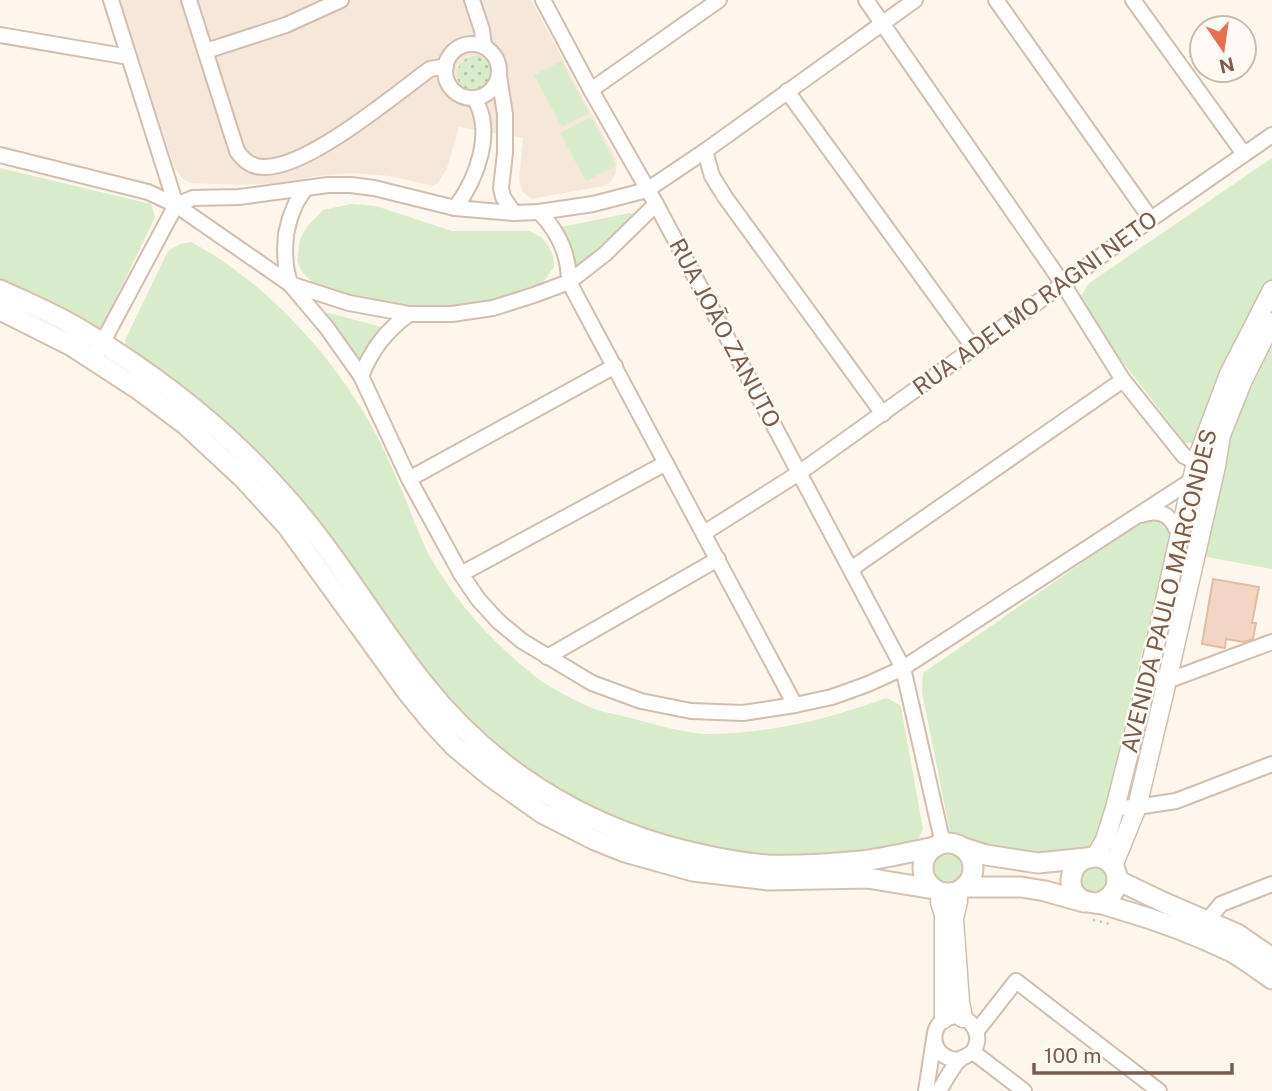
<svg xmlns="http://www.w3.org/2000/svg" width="1272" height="1091" viewBox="0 0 1272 1091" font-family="'Public Sans',sans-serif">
<defs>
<pattern id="park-dots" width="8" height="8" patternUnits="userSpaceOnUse" patternTransform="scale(1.75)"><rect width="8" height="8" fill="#d8ecc9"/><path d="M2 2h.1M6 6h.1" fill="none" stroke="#b4c2a5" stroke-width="1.8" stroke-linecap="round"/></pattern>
</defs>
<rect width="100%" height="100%" fill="#fdf6ec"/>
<path fill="#f5e8da" d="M120 0H531L616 159 617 166 615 175 610 183 604 186 531 199 522 191 519 180 523 138 459 127 447 168 438 183 433 186 390 176 354 173 317 176 279 183 240 185 190 183 183 179 175 169Z"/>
<g fill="#d8ecc9">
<path d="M561 61 589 113 562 127 534 75Z"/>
<path d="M591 117 616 166 586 181 560 133Z"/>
<path d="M1272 158V280L1246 321 1193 443H1185L1085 313 1081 297 1088 284Z"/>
<path d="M0 168 151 204 155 217 100 332 0 282Z"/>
<path d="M351 204 376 206 452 231H529L541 237 548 245 553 255 554 267 544 281 520 294 486 305 416 312 346 298 318 288 303 273 297 262 300 239 308 225 323 210Z"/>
<path d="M630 213 635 217 625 231 573 272 560 232 561 227Z"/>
<path d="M191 242C267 282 338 361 378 438 392 465 403 493 414 521 419 532 423 544 429 555 455 602 494 644 536 677 548 687 573 699 587 706 603 713 622 715 638 720 660 726 688 734 711 734 771 733 830 719 886 698L895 702 901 707 923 829 918 839 899 849 836 857H769L703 848 636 829 573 802 462 722 128 354 125 340 168 251 180 244Z"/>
<path d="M324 313H329L382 327 381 333 361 363 358 364 321 317Z"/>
<path d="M1272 343V569L1201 556 1228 445 1240 412Z"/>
<path d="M1152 519 1164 523 1170 536 1097 840 1083 853 1046 859 965 843 950 832 922 692 923 673 1138 524Z"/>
<circle cx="948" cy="870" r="16"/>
<circle cx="1094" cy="881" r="13"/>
</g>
<circle fill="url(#park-dots)" cx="476" cy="75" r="19"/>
<path fill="#f3d5c3" stroke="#e6bba3" stroke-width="2" d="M1213 579 1259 587 1252 623H1256L1253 639 1244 642 1226 639 1225 648 1202 644Z"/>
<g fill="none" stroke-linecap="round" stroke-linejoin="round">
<defs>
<g id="minor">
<path d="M111 0 176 205"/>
<path d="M189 0 237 151C243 160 252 167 263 167 307 169 394 95 430 69L446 66"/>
<path d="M472 0 482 30 484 46"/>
<path d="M543 0 591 90 656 204 903 668 943 844"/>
<path d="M866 0 1063 284 1123 380 1184 456 1196 462 1216 466"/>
<path d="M996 0 1151 219"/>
<path d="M1133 0 1244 154"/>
<path d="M0 35 129 57"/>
<circle cx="472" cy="71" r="27"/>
<path d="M206 51 286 25 341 0"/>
<path d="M499 76 505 114V153L501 188 503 197 514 213"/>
<path d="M591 90 719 0"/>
<path d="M787 91 973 347"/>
<path d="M705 151 712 176 725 197 883 414"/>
<path d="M0 155 148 192 176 205 290 284 349 303 409 314H452L493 308 534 295 569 282 605 254 656 204"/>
<path d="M305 189 296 203 290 218 286 234 285 251 286 267 290 284 327 328 361 376 409 479 461 574 478 599 498 621 522 641 592 683 641 701 691 711 743 713 795 705 832 697 868 684 903 668 1192 480 1212 482"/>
<path d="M176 205 193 198 239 197 328 185H351L374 188 455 208 514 213 539 212 593 204 647 190 705 151 915 0"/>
<path d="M455 208C477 179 495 131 474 98"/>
<path d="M539 212C559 232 569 254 569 282L795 705"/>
<path d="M99 349 176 205"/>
<path d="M361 376C372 349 386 331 409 314"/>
<path d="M409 479 615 366"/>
<path d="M1141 515C1163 508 1172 516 1180 537"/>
<path d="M704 533 799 473 1063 284 1151 219 1272 135"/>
<path d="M851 569 1123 380"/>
<path d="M461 574 666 463"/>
<path d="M547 657 718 559"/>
<path d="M1148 677 1167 681 1272 642"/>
<path d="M1115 808 1137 807 1176 801 1272 764"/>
<path d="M1203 930 1207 921 1221 904 1272 884"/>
<path d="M976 1032 1016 981 1159 1091"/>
<path d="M973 1052 1024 1091"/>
<path d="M926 1091 934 1039"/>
<path d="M939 1091C943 1084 955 1064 960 1059 965 1056 969 1056 973 1051 983 1038 974 1020 960 1017 930 1011 922 1059 960 1060"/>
</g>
<g id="tertiary">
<path d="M1095 857 1105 840 1115 808 1148 677 1196 462 1229 374 1272 290"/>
<path d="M1113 866 1137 807 1167 681 1216 466 1221 435 1243 380 1272 322"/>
<path d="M958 891V901L954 919 960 1002 963 1018"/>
<path d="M941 892 940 902 944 915V1019"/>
</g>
<g id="secondary">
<path d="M0 290C28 303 57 315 83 331 156 375 225 428 281 492 335 551 374 621 423 683 489 767 579 824 682 850 710 857 739 863 768 865 798 866 830 864 861 861 886 858 910 852 935 847"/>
<path d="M0 310 72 346 138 389 186 425 243 478 287 526 408 693 431 721 454 746 490 776 542 813 595 840 625 852 693 871 768 880 867 878 934 889"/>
<circle cx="948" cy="868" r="25"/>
<path d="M961 847 986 855 1038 863 1087 858"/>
<path d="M1117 880 1165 903 1237 934 1272 958"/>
<path d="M965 887H1021L1045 891 1084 902"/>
<path d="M1098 903C1131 892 1117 850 1088 858 1072 862 1065 884 1077 896 1085 904 1093 902 1102 904 1109 906 1116 908 1122 910 1160 921 1197 935 1232 952 1246 960 1259 970 1272 979"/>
</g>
</defs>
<use href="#minor" stroke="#d1beb0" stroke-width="18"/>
<use href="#tertiary" stroke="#d1beb0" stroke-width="21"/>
<use href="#secondary" stroke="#d6c0b0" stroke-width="23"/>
<path stroke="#d9b8a5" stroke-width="2.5" stroke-dasharray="2 5" stroke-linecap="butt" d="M1093 920 1110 924"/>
<use href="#minor" stroke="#fff" stroke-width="14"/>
<use href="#tertiary" stroke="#fff" stroke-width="18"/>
<use href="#secondary" stroke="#fff" stroke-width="19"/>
</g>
<g text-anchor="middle" stroke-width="5" stroke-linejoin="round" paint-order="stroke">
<g font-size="23" fill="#7a5c4d" stroke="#fffaf3">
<text transform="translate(1035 303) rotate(-36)" y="8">RUA ADELMO RAGNI NETO</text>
<text transform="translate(725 333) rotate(62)" y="8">RUA JOÃO ZANUTO</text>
<text transform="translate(1169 591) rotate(-76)" y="8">AVENIDA PAULO MARCONDES</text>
</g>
</g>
<g transform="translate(1223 49) rotate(167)"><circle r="33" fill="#fffaf3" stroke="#cabbb1" stroke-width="2"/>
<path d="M0-5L12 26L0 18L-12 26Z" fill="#e76f51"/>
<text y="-10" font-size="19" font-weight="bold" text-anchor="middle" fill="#7a5c4d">N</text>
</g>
<path d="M1034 1063v10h198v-10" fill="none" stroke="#7a5c4d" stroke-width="3.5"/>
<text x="1044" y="1063" font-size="21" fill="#7a5c4d" stroke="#fffaf3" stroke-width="5" paint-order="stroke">100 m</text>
</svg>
